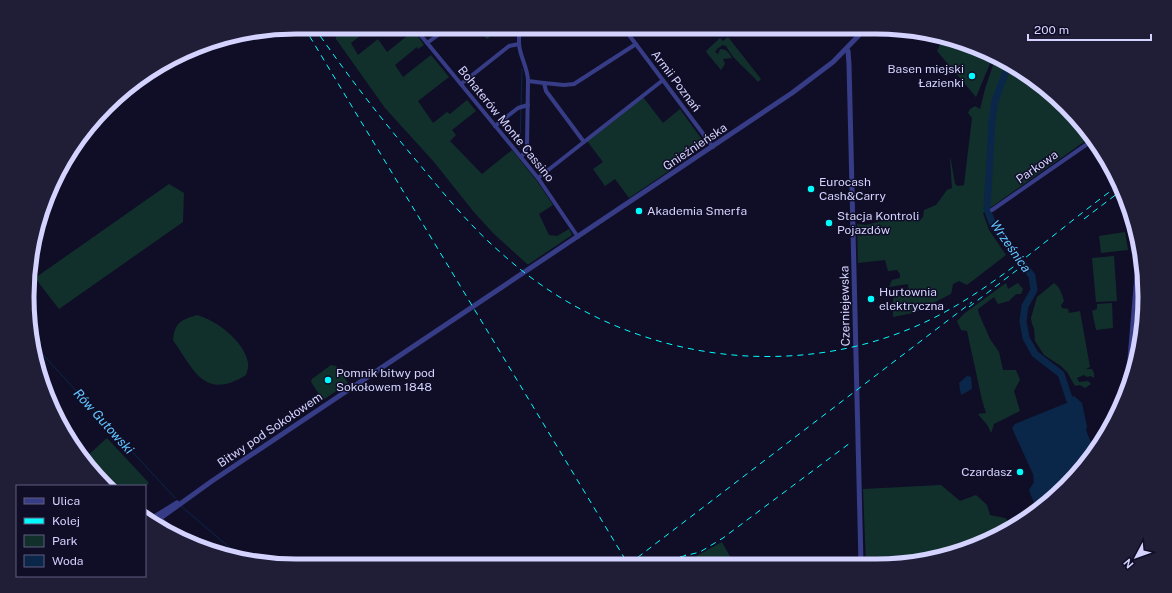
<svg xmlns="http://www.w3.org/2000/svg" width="1172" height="593" viewBox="0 0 1172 593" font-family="'Public Sans',sans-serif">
<rect width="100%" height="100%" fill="#100e26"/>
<g fill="#11302c">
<path d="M345 27H371L351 43 358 55 378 39 387 52 412 32H415L424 45 418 49 417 47 395 65 403 77 431 55 449 77 418 101 433 123 447 112 450 114 467 100 476 111 452 130 456 135 450 141 482 174 512 150 537 181 553 205 539 214 549 235 557 236 569 229 572 235 529 264H527L493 233 473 211 434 162 385 108 336 39 335 34Z"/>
<path d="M488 27H503L505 29 502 31 498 28H496L497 31 487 39 483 35 490 30Z"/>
<path d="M944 36 994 54 976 97 937 51Z"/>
<path d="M728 37 761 79 758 82C747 69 734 61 726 46L723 45 718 48 715 52 718 54 720 49C727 49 729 53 732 58L723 59 725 64 721 70 707 53 706 51 720 38 723 41Z"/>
<path d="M996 56 1039 83 1078 119 1091 137 983 213 989 230 1006 255 967 285 959 281 953 284 951 294 913 313 893 317V298L909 292 908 284 889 287 892 280 900 278V274L897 270 888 271 885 260 858 263 857 224 866 225 913 213 914 219 920 220 923 217 924 210 936 205 947 190 952 188 950 158 951 160 955 184 958 186 964 185 972 118 968 113 970 109 975 106 980 109 985 89Z"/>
<path d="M643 97 663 123 680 109 703 141 701 148 677 165H675L672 169 629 198 615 179 605 186 593 169 603 162 587 141Z"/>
<path d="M169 184 184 193 183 222 59 309 35 278Z"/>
<path d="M1125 232 1128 250 1101 253 1099 236Z"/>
<path d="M1114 256 1117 301 1096 302 1092 258Z"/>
<path d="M1006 283 1008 289 1018 283 1023 289 1021 294H1016L1009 301 998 304 994 297 978 309 979 314 990 339 999 352 1003 370H1016L1020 380 1014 391 1020 411 994 424 991 433 988 426 978 414 986 413 982 400 967 331 961 330 957 321 965 313Z"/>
<path d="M1054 283C1060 287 1062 294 1064 301L1061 305 1062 308 1068 309 1069 313 1080 311 1090 367 1086 369H1092L1094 373V378L1091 376 1087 377 1084 375 1077 378 1079 382 1088 381 1091 384 1085 388 1080 385 1075 386 1067 372 1061 366 1044 355 1035 341 1034 328 1032 324 1031 318 1037 297Z"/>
<path d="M1112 303 1113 328 1096 330 1092 311 1097 309V304Z"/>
<path d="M197 315C216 320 245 342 248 363 249 366 247 372 246 375 204 401 194 370 173 340 175 322 181 320 197 315Z"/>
<path d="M331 365 336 366 348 383 323 400 311 382 312 379Z"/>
<path d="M107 438 149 483 145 487 105 486 85 458Z"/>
<path d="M941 485 960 501 976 495 987 505 990 515 1005 518 1014 527 978 546 910 564H866L863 489Z"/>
<path d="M722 542 734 564H682Z"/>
</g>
<g fill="#0a2749">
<path d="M967 376 971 377 972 389 961 395 959 383Z"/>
<path d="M1074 396 1082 403 1087 427 1086 430 1094 450 1078 474 1032 515 1034 503 1029 490 1034 482 1033 474 1012 428 1015 424 1069 402V398Z"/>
</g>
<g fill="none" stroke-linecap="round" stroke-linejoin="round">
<g stroke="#0a2749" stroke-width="1">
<path d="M521 105 522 69"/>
<path d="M520 148 521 109"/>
<path d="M33 344 175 498"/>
<path d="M181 506 244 560"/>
</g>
<path stroke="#0a2749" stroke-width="7" d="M1009 63 995 101 992 122 987 209 993 225 1032 276 1034 290 1025 306 1023 321 1026 338 1035 354 1061 374 1072 407"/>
<g stroke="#373c87" stroke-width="4">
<path d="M414 27 538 178 578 237"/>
<path d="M623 27 713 147"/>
<path d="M427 43 449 27"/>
<path d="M519 44C520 57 528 68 528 81L544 83 546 91 584 142"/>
<path d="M544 83 564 85 574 84 636 44"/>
<path d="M461 84 509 46 519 44V27"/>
<path d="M495 126 518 108 528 105"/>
<path d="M521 157 524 153 527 146 528 81"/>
<path d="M538 178 663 80"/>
<path d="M992 210 1093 140"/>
<path d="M1127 389 1139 245"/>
<path d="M158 517 188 542"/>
</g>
<g stroke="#373c87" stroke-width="5">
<path d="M846 49 848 51 849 64 861 564"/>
<path d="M151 519 177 503"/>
<path d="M155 522 212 481 792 93 833 62 866 28"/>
</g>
<g stroke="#00fdfe" stroke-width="1" stroke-dasharray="6 5" stroke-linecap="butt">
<path d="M304 27 628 564"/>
<path d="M314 27C347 75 382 120 420 165 445 195 470 226 500 252 568 314 655 351 747 356 806 359 866 349 921 324 992 292 1055 231 1119 185"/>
<path d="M1084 219 1122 190"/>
<path d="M969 307 1017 270"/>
<path d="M680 557 700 552 723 538 850 443"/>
<path d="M629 564 972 302"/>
<path d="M664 564 686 555"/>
</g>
</g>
<g fill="#00fdfe" stroke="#100e26" stroke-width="1.5">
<circle cx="972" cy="76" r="4"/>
<circle cx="811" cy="189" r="4"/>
<circle cx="639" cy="211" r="4"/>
<circle cx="829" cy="223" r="4"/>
<circle cx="871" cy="299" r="4"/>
<circle cx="328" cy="380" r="4"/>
<circle cx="1020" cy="472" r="4"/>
</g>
<g text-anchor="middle" stroke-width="3" stroke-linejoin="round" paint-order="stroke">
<g font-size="12" fill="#d4d3ff" stroke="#100e26" text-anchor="start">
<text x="964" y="73" text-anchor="end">Basen miejski<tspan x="964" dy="14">Łazienki</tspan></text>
<text x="819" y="186">Eurocash<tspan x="819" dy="14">Cash&amp;Carry</tspan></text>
<text x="647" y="215">Akademia Smerfa</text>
<text x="837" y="220">Stacja Kontroli<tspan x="837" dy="14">Pojazdów</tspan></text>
<text x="879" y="296">Hurtownia<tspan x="879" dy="14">elektryczna</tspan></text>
<text x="336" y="377">Pomnik bitwy pod<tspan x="336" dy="14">Sokołowem 1848</tspan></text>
<text x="1012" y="476" text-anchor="end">Czardasz</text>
</g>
<g font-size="12" fill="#d4d3ff" stroke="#100e26">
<text transform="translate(676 81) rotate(53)" y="4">Armii Poznań</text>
<text transform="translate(506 124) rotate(51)" y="4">Bohaterów Monte Cassino</text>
<text transform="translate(695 147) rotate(-34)" y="4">Gnieźnieńska</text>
<text transform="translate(1037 167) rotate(-35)" y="4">Parkowa</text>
<text transform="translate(845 306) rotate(-91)" y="4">Czerniejewska</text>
<text transform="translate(270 430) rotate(-34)" y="4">Bitwy pod Sokołowem</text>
</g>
<g font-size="13" font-style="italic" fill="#61c5ff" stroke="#100e26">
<text transform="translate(1011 246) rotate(55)" y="5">Wrześnica</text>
<text transform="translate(104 421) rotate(48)" y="5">Rów Gutowski</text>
</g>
</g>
<path d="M0 0H1172V593H0ZM296 34H876A262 262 0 0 1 1138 296V297A262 262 0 0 1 876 559H296A262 262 0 0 1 34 297V296A262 262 0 0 1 296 34Z" fill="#201e37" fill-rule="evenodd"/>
<path fill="none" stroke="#d4d3ff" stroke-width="5" d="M296 34H876A262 262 0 0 1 1138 296V297A262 262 0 0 1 876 559H296A262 262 0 0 1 34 297V296A262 262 0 0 1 296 34Z"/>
<rect x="16" y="485" width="130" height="92" fill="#100e26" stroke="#5e5d7d"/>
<rect x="24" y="498" width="20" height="6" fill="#373c87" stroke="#5e5d7d"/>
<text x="52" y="505" font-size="12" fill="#d4d3ff">Ulica</text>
<rect x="24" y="518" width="20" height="6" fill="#00fdfe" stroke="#5e5d7d"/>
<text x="52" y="525" font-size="12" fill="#d4d3ff">Kolej</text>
<rect x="24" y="535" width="20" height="12" fill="#11302c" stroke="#5e5d7d"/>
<text x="52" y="545" font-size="12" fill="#d4d3ff">Park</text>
<rect x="24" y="555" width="20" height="12" fill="#0a2749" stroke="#5e5d7d"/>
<text x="52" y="565" font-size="12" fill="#d4d3ff">Woda</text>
<g transform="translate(1136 557) rotate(229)" stroke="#100e26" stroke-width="3" paint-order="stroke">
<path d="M0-3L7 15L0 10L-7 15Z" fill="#d4d3ff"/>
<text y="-6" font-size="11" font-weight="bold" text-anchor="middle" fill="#d4d3ff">N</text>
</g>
<path d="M1028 34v6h123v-6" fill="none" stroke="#d4d3ff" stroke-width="2"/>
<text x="1034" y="34" font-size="12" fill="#d4d3ff" stroke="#100e26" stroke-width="3" paint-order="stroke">200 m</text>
</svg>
